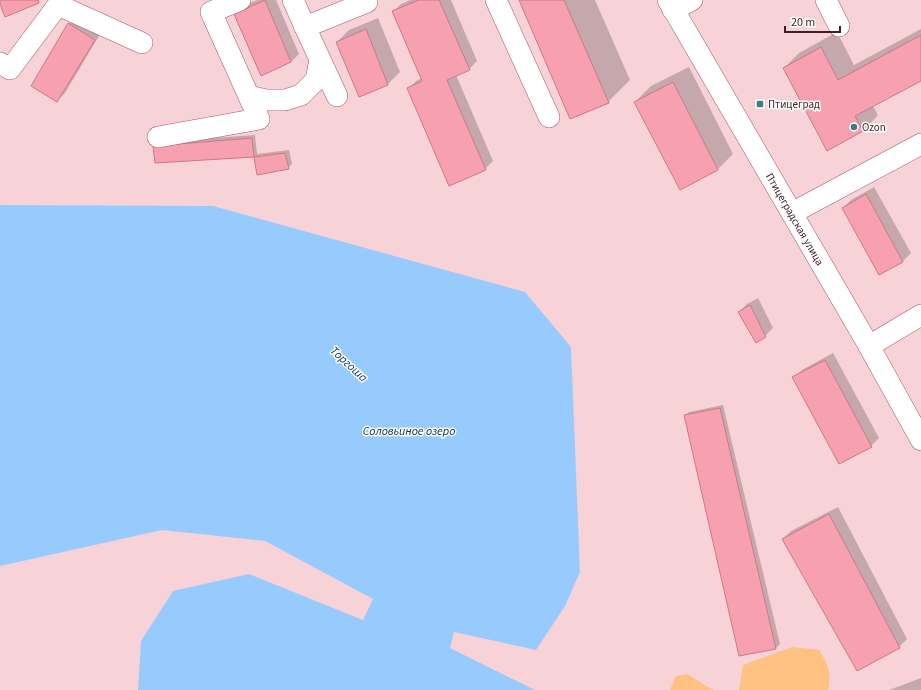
<svg xmlns="http://www.w3.org/2000/svg" width="921" height="690" viewBox="0 0 921 690" font-family="'Source Sans 3',sans-serif">
<rect width="100%" height="100%" fill="#f7d3d8"/>
<g fill="#fdc281">
<path d="M792 647 819 650C828 664 832 673 828 690H739L743 665Z"/>
<path d="M687 674 713 690H670L676 676Z"/>
</g>
<path fill="#98cbfd" d="M0 205 213 206 525 292 571 347 580 572 565 606 536 650 454 632 450 648 535 690H138L141 641 173 591 249 574 363 620 373 599 265 541 162 530 0 566Z"/>
<g fill="#0003">
<path d="M257 0H276L299 54 291 62 261 75 235 14 243 6Z"/>
<path d="M410 0H451L477 61 469 69 456 75 493 161 485 169 408 89 416 81 422 78 393 12 401 4Z"/>
<path d="M520 0H595L630 80 608 102Z"/>
<path d="M77 16 102 31 65 93 57 101 69 24Z"/>
<path d="M378 18 400 72 388 84 359 96 337 42 349 30Z"/>
<path d="M921 29V80L873 106 878 115 863 131 828 150 784 68 799 53 837 32 854 65Z"/>
<path d="M689 67 733 154 718 169 680 189 635 102 651 86Z"/>
<path d="M255 135 257 154 289 150 292 164 288 168 258 174 254 156 156 162 157 142Z"/>
<path d="M874 187 911 253 903 261 879 274 843 208 851 200Z"/>
<path d="M758 298 773 328 765 336 739 312 747 304Z"/>
<path d="M833 353 879 438 871 446 794 378 802 370Z"/>
<path d="M723 405 780 644 776 648 740 655 685 416 689 412Z"/>
<path d="M838 507 907 639 899 647 783 539 791 531Z"/>
<path d="M921 678V690H889Z"/>
</g>
<g fill="#f7a1b0" stroke="#cb7888">
<path d="M0 0H38L39 3 5 17 0 4Z"/>
<path d="M265 0 291 62 261 76 234 14Z"/>
<path d="M419 0H439L470 70 447 80 486 170 449 186 407 88 422 81 392 11Z"/>
<path d="M519 0H564L609 103 570 119Z"/>
<path d="M68 23 95 40 57 102 31 86Z"/>
<path d="M366 29 388 85 359 97 336 42Z"/>
<path d="M921 35V81L855 116 863 131 827 151 783 68 821 47 838 80Z"/>
<path d="M673 82 718 170 680 190 634 102Z"/>
<path d="M252 138 254 157 155 163 153 146Z"/>
<path d="M285 153 289 169 257 175 254 157Z"/>
<path d="M866 194 903 262 879 275 842 208Z"/>
<path d="M750 305 766 337 756 343 738 312Z"/>
<path d="M825 360 872 447 839 464 792 377Z"/>
<path d="M720 408 776 649 739 656 684 415Z"/>
<path d="M829 514 900 648 857 671 782 539Z"/>
</g>
<g fill="none" stroke-linecap="round" stroke-linejoin="round">
<defs>
<g id="minor">
<path d="M293 0 305 27 367 2 366 0"/>
<path d="M496 0 549 117"/>
<path d="M668 0 869 346 921 440"/>
<path d="M826 0 839 26"/>
<path d="M673 10 692 0"/>
<path d="M305 27 337 96"/>
<path d="M0 63 10 69 58 5 142 43"/>
<path d="M249 96 266 100H285L301 95 316 80 320 60"/>
<path d="M158 137 259 119 211 12 240 0"/>
<path d="M792 213 921 144"/>
<path d="M869 346 921 315"/>
</g>
</defs>
<use href="#minor" stroke="#a65767" stroke-width="22"/>
<use href="#minor" stroke="#fff" stroke-width="21"/>
</g>
<g fill="#39817b" stroke="#fefefe" stroke-width="1.5">
<rect x="756" y="100" width="8" height="8" rx="2"/>
<circle cx="854" cy="127" r="4"/>
</g>
<g text-anchor="middle" stroke-width="3" stroke-linejoin="round" paint-order="stroke">
<g font-size="11" fill="#3f1e25" stroke="#fefefe" text-anchor="start">
<text x="768" y="108">Птицеград</text>
<text x="862" y="131">Ozon</text>
</g>
<g font-size="11" fill="#3f1e25" stroke="#fefefe">
<text transform="translate(795 219) rotate(60)" y="4">Птицеградская улица</text>
</g>
<g font-size="12" font-style="italic" fill="#082f4e" stroke="#fefefe">
<text transform="translate(349 364) rotate(43)" y="4">Торгоша</text>
<text x="409" y="435">Соловьиное озеро</text>
</g>
</g>
<path d="M785 26v6h55v-6" fill="none" stroke="#3f1e25" stroke-width="2"/>
<text x="791" y="26" font-size="12" fill="#3f1e25" stroke="#fefefe" stroke-width="3" paint-order="stroke">20 m</text>
</svg>
